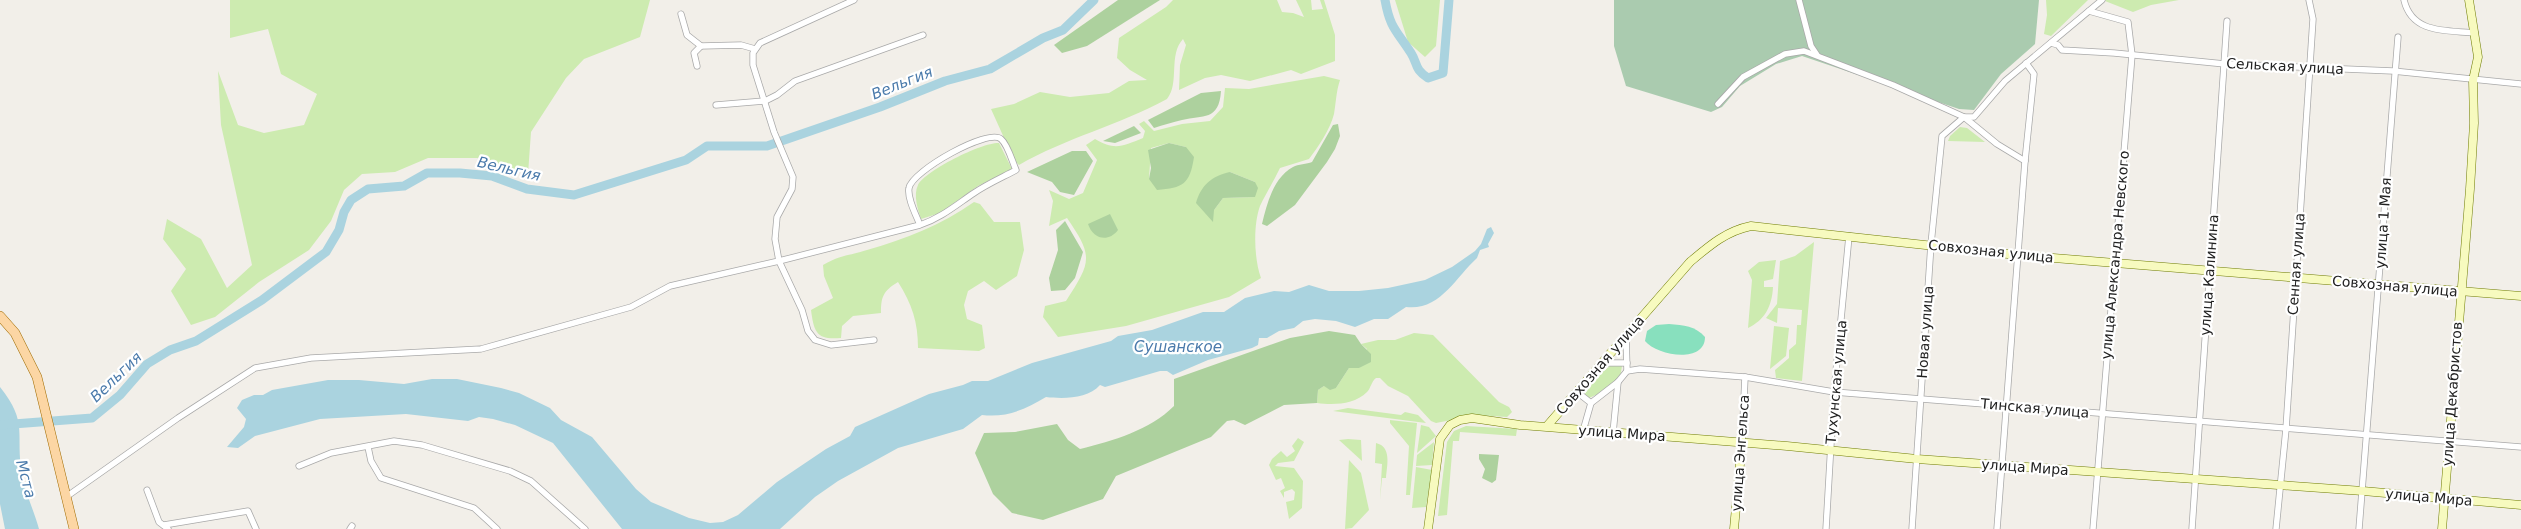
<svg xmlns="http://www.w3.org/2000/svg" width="2521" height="529" viewBox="0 0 2521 529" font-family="'DejaVu Sans',sans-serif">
<rect width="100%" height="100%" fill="#f2efe9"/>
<g fill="#cdebb0" fill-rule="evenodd">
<path d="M230 0H650L640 37 584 59 566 78 531 132 528 174 477 158H428L395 172 362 174 344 190 331 221 309 250 259 282 215 317 191 325 171 291 186 269 163 239 167 219 201 239 227 288 252 265 221 125 218 71 238 125 264 133 304 125 317 94 281 74 268 29 230 38Z"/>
<path d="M1173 0H1277L1282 12 1293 13 1304 17 1296 0H1311L1312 10 1323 9 1320 0H1324L1335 35V61L1301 74 1291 70 1250 81 1221 75 1205 78 1179 90 1180 65 1186 45 1183 39C1168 55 1180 83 1167 99 1119 125 1066 138 1019 165L1014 160 991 109 1014 104 1040 92 1070 97 1109 93 1129 81 1147 80 1130 70 1117 58 1119 38 1166 7Z"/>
<path d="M1395 0H1440L1436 46 1425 57 1408 42Z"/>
<path d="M2046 0H2088L2051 36 2044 34 2047 15Z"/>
<path d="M2106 0H2179L2151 5 2133 12 2105 1Z"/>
<path d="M1324 76 1340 80C1336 92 1336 103 1334 114 1330 130 1318 147 1309 159L1280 168C1274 181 1266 193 1260 206 1253 225 1254 259 1261 278L1229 297 1126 326 1058 337 1043 317 1045 306 1066 301C1091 262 1094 257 1067 218L1049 226 1053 201 1049 190 1069 199 1083 193 1097 160 1086 145 1095 139C1115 151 1123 146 1143 138L1145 131 1139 124 1144 121 1154 131 1182 124 1210 121 1223 107 1225 88 1249 89ZM1169 143 1186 147 1149 179 1151 148ZM1230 172 1255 182V197L1223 198 1214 210Z"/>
<path d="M1960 127 1967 128 1985 142 1948 141 1950 136Z"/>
<path d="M999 143 1012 169 978 186 940 213 921 219C918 210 913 195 918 185 926 170 983 142 999 143Z"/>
<path d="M974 202 980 204 994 222H1020L1024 250 1017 276 996 290 984 281 968 291 964 305 967 319 982 325 985 348 979 351 918 348C918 322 912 304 898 282 883 291 881 297 881 313L853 316 842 326 841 338C817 340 814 333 811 310L833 298 824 276 823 265C842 254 849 256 867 250 906 239 941 225 974 202Z"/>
<path d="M1814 242 1802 381 1776 378 1775 370 1789 358V350L1796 344 1797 325H1801L1802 310 1778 308 1777 323 1766 318 1777 304 1780 261 1795 256Z"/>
<path d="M1776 260 1773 279 1764 281V287H1773C1772 306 1765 320 1748 328L1752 280 1748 271 1759 262Z"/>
<path d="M1774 326 1789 328 1786 356 1770 369Z"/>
<path d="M1414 333 1433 335 1499 402 1509 407 1512 412 1507 417 1477 415 1436 423 1431 421 1408 396 1388 386 1380 378H1376C1371 382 1371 388 1367 392 1354 405 1333 405 1317 403L1318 390 1324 386 1336 388 1349 368H1359L1367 349 1361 344 1378 340H1395Z"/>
<path d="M1610 366H1622L1620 378 1600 393 1589 398 1584 395 1597 376Z"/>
<path d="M1348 408 1401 415 1405 412 1418 415 1426 423 1333 411Z"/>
<path d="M1390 420 1417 423 1410 495H1406L1409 446 1390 423Z"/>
<path d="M1421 425 1429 427 1436 436 1417 453Z"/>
<path d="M1466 426 1517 429 1516 436 1460 432 1459 441H1453L1447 515 1438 516 1447 442 1454 431Z"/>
<path d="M1298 438 1304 442 1294 461 1278 463 1275 466 1294 468 1303 481 1302 508 1289 519 1286 502 1294 500 1295 492 1292 489 1284 492V498L1280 491 1285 488 1281 478 1276 480 1269 465 1272 459 1281 451 1287 457 1295 451 1292 446Z"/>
<path d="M1348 439 1361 440 1362 461 1339 440Z"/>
<path d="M1434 442 1432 465 1416 466 1417 455Z"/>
<path d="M1376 443C1392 447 1387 465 1386 478H1382L1380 500 1382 464 1375 463Z"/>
<path d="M1349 460 1361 473 1369 510 1352 528 1345 529Z"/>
<path d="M1416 467 1432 470 1426 507 1412 508Z"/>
</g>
<g fill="#add19e">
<path d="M1118 0H1160L1087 46 1062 53 1054 45Z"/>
<path d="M1221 91C1219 121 1203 115 1182 120 1173 122 1163 125 1154 128L1148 120 1201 93Z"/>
<path d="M1338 124 1340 136 1335 149 1327 162 1295 205 1267 226 1262 224C1267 204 1273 178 1293 167 1298 164 1307 164 1312 162L1333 125Z"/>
<path d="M1134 126 1141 133 1115 143 1103 141Z"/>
<path d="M1169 143 1186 147 1194 157C1190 184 1183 188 1157 190L1149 179 1151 168 1148 150Z"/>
<path d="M1072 151H1086L1093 161 1074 195 1060 192 1052 182 1027 172Z"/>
<path d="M1230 172 1255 182 1258 188 1255 197 1223 198 1214 210 1213 222 1196 203C1201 185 1212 176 1230 172Z"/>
<path d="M1110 214 1118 230C1108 243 1093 239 1088 224Z"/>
<path d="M1065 221 1083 252 1075 278 1065 290 1051 291 1049 278 1058 250 1056 230Z"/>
<path d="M1329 331 1355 335 1361 344 1371 354V362L1359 368H1349L1336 388 1330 390 1324 386 1318 390 1317 403 1284 405 1245 425 1234 420 1227 421 1211 437 1116 476 1103 499 1043 520 1012 513 993 494 975 453 984 433 1015 432 1057 424 1068 440 1080 449C1113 441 1150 430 1174 406V379L1290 338Z"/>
<path d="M1479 454 1499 455 1496 480 1492 483 1482 478 1485 469 1479 459Z"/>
</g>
<path fill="#aacbaf" d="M1614 0H2039L2035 44 2001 74 1974 110 1959 109 1802 56 1776 64 1740 86 1722 107 1711 112 1626 86 1614 46Z"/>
<path fill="#88e0be" d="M1669 324C1684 325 1695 326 1705 337 1705 364 1657 356 1645 341L1647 331 1656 325Z"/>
<g fill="#aad3df">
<path d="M1491 227 1494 233 1488 244 1489 247 1480 250 1477 258C1455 278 1440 311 1406 307L1388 319H1374L1355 327 1336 321 1315 319 1303 321 1294 328 1279 331 1267 338H1259L1258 345 1252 348 1208 360 1173 375 1167 371H1160L1105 387 1100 385C1088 399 1063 399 1046 397 1026 409 1007 418 982 415L963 429 898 448 838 481 815 497 780 529H622L553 443 515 425 493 419 479 417 468 421 406 414 320 419 255 436 238 448 227 447 244 427 246 419 237 408 242 400 254 395H263L272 390 328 380H359L404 384 432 379H457L501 388 519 393 550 408 561 420 592 437 636 489 651 502 689 518 710 523 723 522 738 515 777 482 826 449 850 436 855 427 929 394 963 385 972 381H988L1032 363 1111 341 1118 336 1152 330 1203 312H1224L1245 298 1274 291 1289 292 1309 285 1329 291H1359L1388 288 1425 280 1452 267 1475 251 1481 244 1487 229Z"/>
<path d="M0 387C29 423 15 434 22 474 25 492 34 511 39 529H5L0 504Z"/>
</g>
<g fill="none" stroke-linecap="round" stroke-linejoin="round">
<g stroke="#aad3df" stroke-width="9">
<path d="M1385 0C1390 28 1396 30 1411 53 1418 64 1414 69 1428 78L1443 73 1449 0"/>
<path d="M0 425 92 418 120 395 147 364 170 350 196 341 262 300 326 252 339 230 344 212 351 200 368 189 404 186 427 173H460L492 176 527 189 574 195 686 160 707 146H767L880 107 945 81 990 69 1043 38 1063 30 1094 0"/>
</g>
<defs>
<g id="street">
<path d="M854 0 760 43 753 53V65L774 132 793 177 792 189 777 217 775 239 779 261 802 310 808 331 815 340 831 345 874 340"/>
<path d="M1799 0 1811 46 1817 55"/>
<path d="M2404 0C2412 34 2446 30 2475 33"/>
<path d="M2089 11 2128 22 2132 55 2093 529"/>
<path d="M681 14 687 35 701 46 741 45 755 49"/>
<path d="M2051 43 2058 45 2062 50 2114 53 2225 64 2393 71 2521 84"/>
<path d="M697 66 694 53 701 46"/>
<path d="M1718 104 1743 77 1785 54 1804 51 1893 85 1964 117 1997 144 2025 161"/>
<path d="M716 105 765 101 777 95 795 81 923 35"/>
<path d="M1626 335 1627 371"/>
<path d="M1601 363H1627"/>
<path d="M1577 392 1591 403"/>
<path d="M1583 431 1591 403 1618 382 1627 371 1640 369 1745 377 1834 392 2521 447"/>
<path d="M1613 433 1618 382"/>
<path d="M1742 442 1745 377"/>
<path d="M368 447 371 461 381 478 474 508 497 529"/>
<path d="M299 466 331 453 394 441 422 445 510 471 531 481 585 529"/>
<path d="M147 490 159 522 168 529"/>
<path d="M66 497 178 418 255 368 311 358 481 349 631 307 670 286 779 261 920 225C941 218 956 205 974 193 987 184 1003 177 1016 170 1012 161 1008 145 1001 139 988 128 912 171 909 188 907 198 916 215 920 225"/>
<path d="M164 525 248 511 256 529"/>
<path d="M350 529 352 526"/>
<path d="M1826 529 1834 392 1849 236"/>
<path d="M1912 529 1931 244 1942 136 1964 117H1974L2005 81 2102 0"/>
<path d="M1997 529 2025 161 2034 74 2026 63"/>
<path d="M2192 529 2227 21"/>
<path d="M2276 529 2286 429 2313 19 2309 0"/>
<path d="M2359 529 2398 37"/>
</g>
<g id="secondary">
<path d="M1547 426 1690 262C1709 246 1726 231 1751 226L2017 255 2521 296"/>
<path d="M1428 529 1440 439 1450 425 1460 420 1472 418 1520 425 1787 446 1917 459 2363 491 2521 505"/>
<path d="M1734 529 1742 442"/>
<path d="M2442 529 2470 189 2474 123 2473 80 2478 57 2469 0"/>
</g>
<path id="primary" d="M0 316 15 333 37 377 74 529"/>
</defs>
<use href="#street" stroke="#a9a9a9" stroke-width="7"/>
<use href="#secondary" stroke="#707d05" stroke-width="9"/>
<use href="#primary" stroke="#a06b00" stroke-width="10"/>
<use href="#street" stroke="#fff" stroke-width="5.5"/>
<use href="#secondary" stroke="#f7fabf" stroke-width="8"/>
<use href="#primary" stroke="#fcd6a4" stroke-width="9"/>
</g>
<g text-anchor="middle" stroke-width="4.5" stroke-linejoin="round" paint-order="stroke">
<g font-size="14" fill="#222" stroke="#fff">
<text transform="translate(2285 66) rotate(3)" y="5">Сельская улица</text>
<text transform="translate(2383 223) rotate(-86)" y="5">улица 1 Мая</text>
<text transform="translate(1991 251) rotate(6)" y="5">Совхозная улица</text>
<text transform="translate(2115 255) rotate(-85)" y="5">улица Александра Невского</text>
<text transform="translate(2296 264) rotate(-86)" y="5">Сенная улица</text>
<text transform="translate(2209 275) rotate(-86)" y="5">улица Калинина</text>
<text transform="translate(2395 286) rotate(5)" y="5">Совхозная улица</text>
<text transform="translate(1925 332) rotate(-86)" y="5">Новая улица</text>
<text transform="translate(1600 365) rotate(-49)" y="5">Совхозная улица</text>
<text transform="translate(1836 382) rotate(-85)" y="5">Тухунская улица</text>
<text transform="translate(2452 394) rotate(-86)" y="5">улица Декабристов</text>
<text transform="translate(2035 408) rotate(5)" y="5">Тинская улица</text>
<text transform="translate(1622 433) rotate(4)" y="5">улица Мира</text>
<text transform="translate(1740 453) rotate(-86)" y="5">улица Энгельса</text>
<text transform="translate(2025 467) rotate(4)" y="5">улица Мира</text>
<text transform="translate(2429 497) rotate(5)" y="5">улица Мира</text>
</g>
<g font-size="15" font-style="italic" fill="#4a7aab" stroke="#fff">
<text transform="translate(902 83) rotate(-22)" y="5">Вельгия</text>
<text transform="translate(509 169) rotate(13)" y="5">Вельгия</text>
<text x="1178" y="352">Сушанское</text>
<text transform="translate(116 377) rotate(-44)" y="5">Вельгия</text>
<text transform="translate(26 479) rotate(75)" y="5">Мста</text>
</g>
</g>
</svg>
